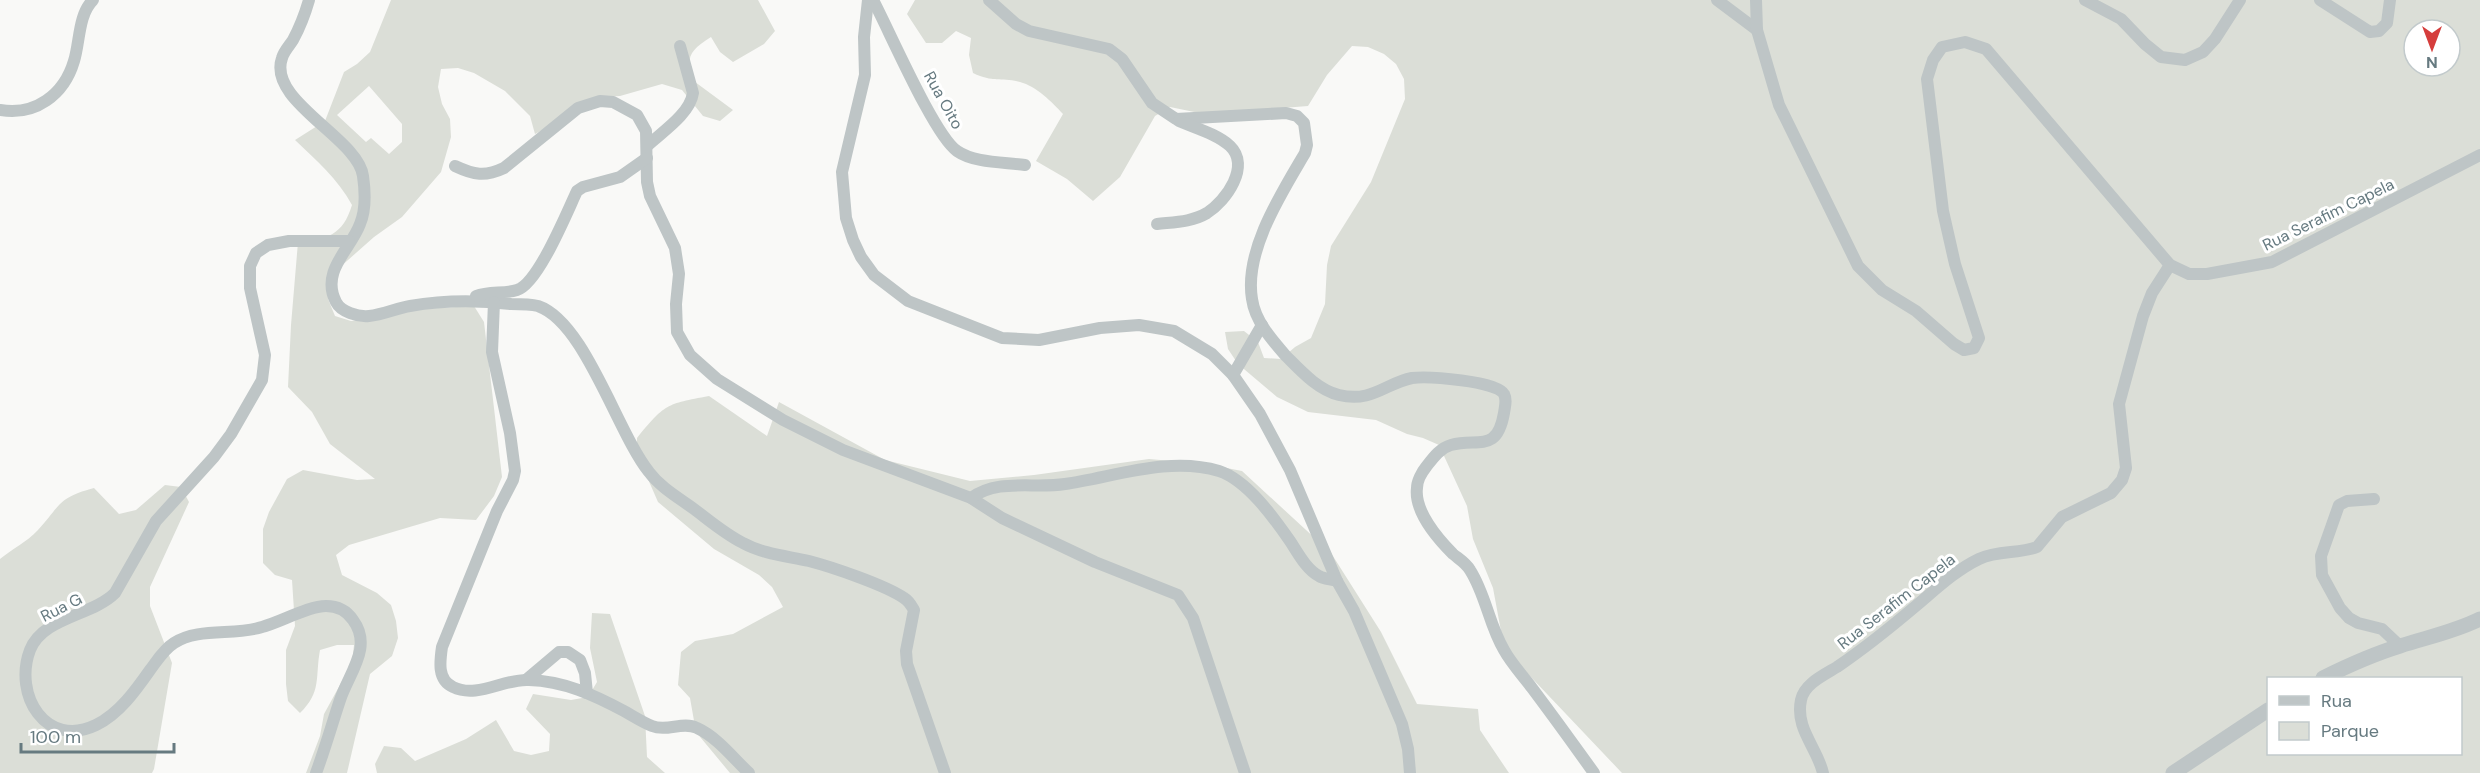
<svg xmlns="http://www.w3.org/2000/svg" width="2480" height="773" viewBox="0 0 2480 773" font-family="'DM Sans',sans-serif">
<rect width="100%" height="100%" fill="#f9f9f7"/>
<g fill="#dbded7" fill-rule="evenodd">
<path d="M391 0H758L775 31 764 44 733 62 720 52 711 37C691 50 686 55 691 79L733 110 720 121 703 116 682 90 662 84 620 96 603 97 535 134 530 116 505 91 474 73 458 68 441 69 438 87 442 104 450 119 451 137 441 172 402 217 374 237 339 268 330 282 328 299 335 316 351 321 368 319 385 311 474 306 484 322 502 477 494 496 476 520 440 518 349 545 336 555 342 575 377 593 391 605 396 621 398 638 392 656 370 674 347 773H306L320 736 324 714 352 663 354 645H337L320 650C315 677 322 692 300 713L288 701 286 684V650L295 626 292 580 275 575 263 563V529L269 512 287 479 303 470 357 480 375 479 330 444 312 412 288 387 291 325 298 242C327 240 343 235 352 205 338 179 316 160 295 140L325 121 344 72 357 64 370 52ZM369 86 402 124V142L389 154 371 138 366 142 337 115Z"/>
<path d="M915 0H2480V773H1622L1512 657 1503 642 1493 588 1473 539 1467 506 1439 445 1423 438 1407 434 1376 420 1308 412 1277 397 1238 364 1228 349 1225 332 1244 331 1258 342 1264 358 1281 359 1295 347 1311 338 1325 304 1327 265 1331 246 1371 182 1405 99 1404 79 1396 64 1384 54 1368 47 1352 46 1327 75 1308 106 1204 114 1170 107 1155 116 1120 177 1093 201 1067 179 1036 161 1063 114C1052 102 1036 86 1020 82 1001 77 994 83 973 73L969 55 971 38 956 31 942 43H926L907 14ZM2414 30H2450V66H2414ZM2268 678H2460V754H2268Z"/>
<path d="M709 396 767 436 779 402 885 460 970 481 1034 475 1149 459 1206 464 1242 471 1331 553 1381 632 1417 704 1478 709 1480 730 1509 773H730L696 732 690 698 678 685 681 652 695 641 733 634 783 607 772 587 759 575 714 549 658 502 637 454V438C665 404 666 404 709 396Z"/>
<path d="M165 485 181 487 189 502 150 587V606L172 663 154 769 152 773H0V559C12 549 27 542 38 530 61 505 57 498 94 488L119 514 136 510Z"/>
<path d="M592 613 610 614 645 716 647 757 665 773H377L375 764 384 746 401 748 415 761 466 739 496 720 514 751 531 755 549 751 550 734 526 709 533 694 571 700 588 697 597 682 590 648Z"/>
</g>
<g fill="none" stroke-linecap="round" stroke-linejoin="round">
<g stroke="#bec5c6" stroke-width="12">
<path d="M309 0C305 14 300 27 293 40 290 45 284 51 282 58 267 101 358 138 363 176 365 190 366 210 360 224 351 249 320 271 336 302 341 312 358 317 369 316 383 315 397 308 410 306 444 300 477 300 511 304 520 304 530 304 538 306 585 322 617 432 649 472 661 488 679 498 694 509 710 521 725 534 743 543 763 554 787 556 809 561 832 567 885 585 904 598 909 601 911 605 914 610L906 651 907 664 945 773"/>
<path d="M868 0 864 37 865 75 842 172 846 218 853 240 861 257 874 275 908 301 1002 338 1039 340 1100 328 1139 325 1174 331 1212 354 1233 375 1260 414 1290 470 1337 581 1354 611 1402 724 1408 749 1410 773"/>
<path d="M873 0C889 30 934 135 957 151 974 163 1004 162 1025 165"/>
<path d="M989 0 1016 24 1029 31 1109 49 1122 59 1152 103 1176 119 1286 113 1297 116 1304 123 1307 145 1305 153C1281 194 1244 251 1252 299 1255 321 1272 340 1286 356 1301 371 1318 390 1339 395 1372 403 1386 383 1412 378 1428 376 1497 381 1504 394 1507 400 1505 406 1504 413 1497 453 1479 438 1451 445 1440 448 1433 458 1426 467 1422 472 1417 481 1417 488 1414 511 1438 539 1453 554 1459 559 1466 563 1470 570 1486 595 1489 625 1504 650 1511 663 1523 676 1532 688 1553 716 1574 745 1594 773"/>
<path d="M1717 0 1757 30"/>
<path d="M1756 0 1757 30 1779 105 1858 266 1882 290 1916 311 1954 344 1964 350 1974 348 1979 338 1955 264 1943 211 1927 79 1933 60 1942 47 1965 42 1986 49 2170 265 2189 274H2207L2272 262 2480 155"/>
<path d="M2085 0 2121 19 2145 44 2161 57 2185 60 2203 52 2215 39 2240 0"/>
<path d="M2320 0 2370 32 2379 31 2387 23 2390 0"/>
<path d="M0 110C35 116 64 95 74 61 80 42 78 15 93 0"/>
<path d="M647 146C662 132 690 114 693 93L680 46"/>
<path d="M455 166C474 175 485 177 504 168L578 108 600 101 613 102 637 115 646 131 647 182 650 196 675 248 679 274 676 304 677 332 690 355 717 379 783 420 843 450 971 498 1002 518 1095 562 1178 595 1193 618 1245 773"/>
<path d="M1157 224C1174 222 1192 222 1207 213 1226 201 1251 166 1230 146 1217 134 1195 128 1179 121"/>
<path d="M476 296C489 291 504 294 517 290 538 284 567 212 577 191L583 187 620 177 647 158"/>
<path d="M494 302 492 352 510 433 515 471 513 480 497 511 442 647C440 661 437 680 453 687 477 699 505 678 529 680 564 681 594 695 624 711 633 716 642 722 652 726 667 732 683 721 697 728 717 737 733 758 749 773"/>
<path d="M1233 375 1262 325"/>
<path d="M971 498C998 478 1033 489 1065 484 1114 477 1169 456 1219 471 1247 480 1274 518 1290 541 1298 553 1306 569 1319 576 1324 579 1331 579 1337 581"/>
<path d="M2374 499 2347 501 2339 505 2321 556 2322 575 2340 608 2349 618 2358 623 2382 629 2400 646"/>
<path d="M527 679 559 652H568L580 660 585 673 587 693"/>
<path d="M316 773C325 749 332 724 340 700 349 673 373 647 353 620 347 611 338 606 326 606 308 606 281 622 262 627 235 636 198 627 174 643 163 650 157 661 150 670 136 690 119 714 96 725 46 749 13 695 30 650 43 617 92 616 115 593L156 521 214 457 231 434 262 380 265 355 250 288V266L256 253 268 245 289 241H349"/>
<path d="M1823 773C1817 747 1795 729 1801 700 1804 684 1824 675 1837 667 1865 648 1891 627 1917 605 1936 589 1956 570 1979 559 1998 550 2019 554 2037 547L2062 517 2111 493 2122 480 2126 468 2119 404 2143 316 2152 293 2170 265"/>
</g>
<g stroke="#bec5c6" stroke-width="15">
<path d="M2323 678C2347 666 2374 654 2400 646 2428 637 2454 632 2480 619"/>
<path d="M2173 773 2268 710"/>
</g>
</g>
<g text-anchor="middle" stroke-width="6" stroke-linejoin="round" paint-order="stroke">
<g font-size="16" fill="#667a80" stroke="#fff">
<text transform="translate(944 100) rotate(61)" y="6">Rua Oito</text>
<text transform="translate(2328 214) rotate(-26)" y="6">Rua Serafim Capela</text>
<text transform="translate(1896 601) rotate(-38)" y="6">Rua Serafim Capela</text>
<text transform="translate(61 607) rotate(-27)" y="6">Rua G</text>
</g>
</g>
<rect x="2267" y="677" width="195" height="78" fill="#ffffff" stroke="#c2cacc" stroke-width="1.5"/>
<rect x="2279" y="696" width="30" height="9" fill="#bec5c6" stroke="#c2cacc" stroke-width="1.5"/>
<text x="2321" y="707" font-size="18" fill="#667a80">Rua</text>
<rect x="2279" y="722" width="30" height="18" fill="#dbded7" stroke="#c2cacc" stroke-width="1.5"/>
<text x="2321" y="737" font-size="18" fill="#667a80">Parque</text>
<g transform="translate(2432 48) rotate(180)"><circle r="28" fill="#ffffff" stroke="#c2cacc" stroke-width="1.5"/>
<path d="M0-4.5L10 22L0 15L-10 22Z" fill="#d53d3c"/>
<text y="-9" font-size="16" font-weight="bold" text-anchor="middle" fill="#667a80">N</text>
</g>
<path d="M21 743v9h153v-9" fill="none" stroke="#667a80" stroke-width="3"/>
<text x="30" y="743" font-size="18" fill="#667a80" stroke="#ffffff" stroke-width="4.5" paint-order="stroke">100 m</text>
</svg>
